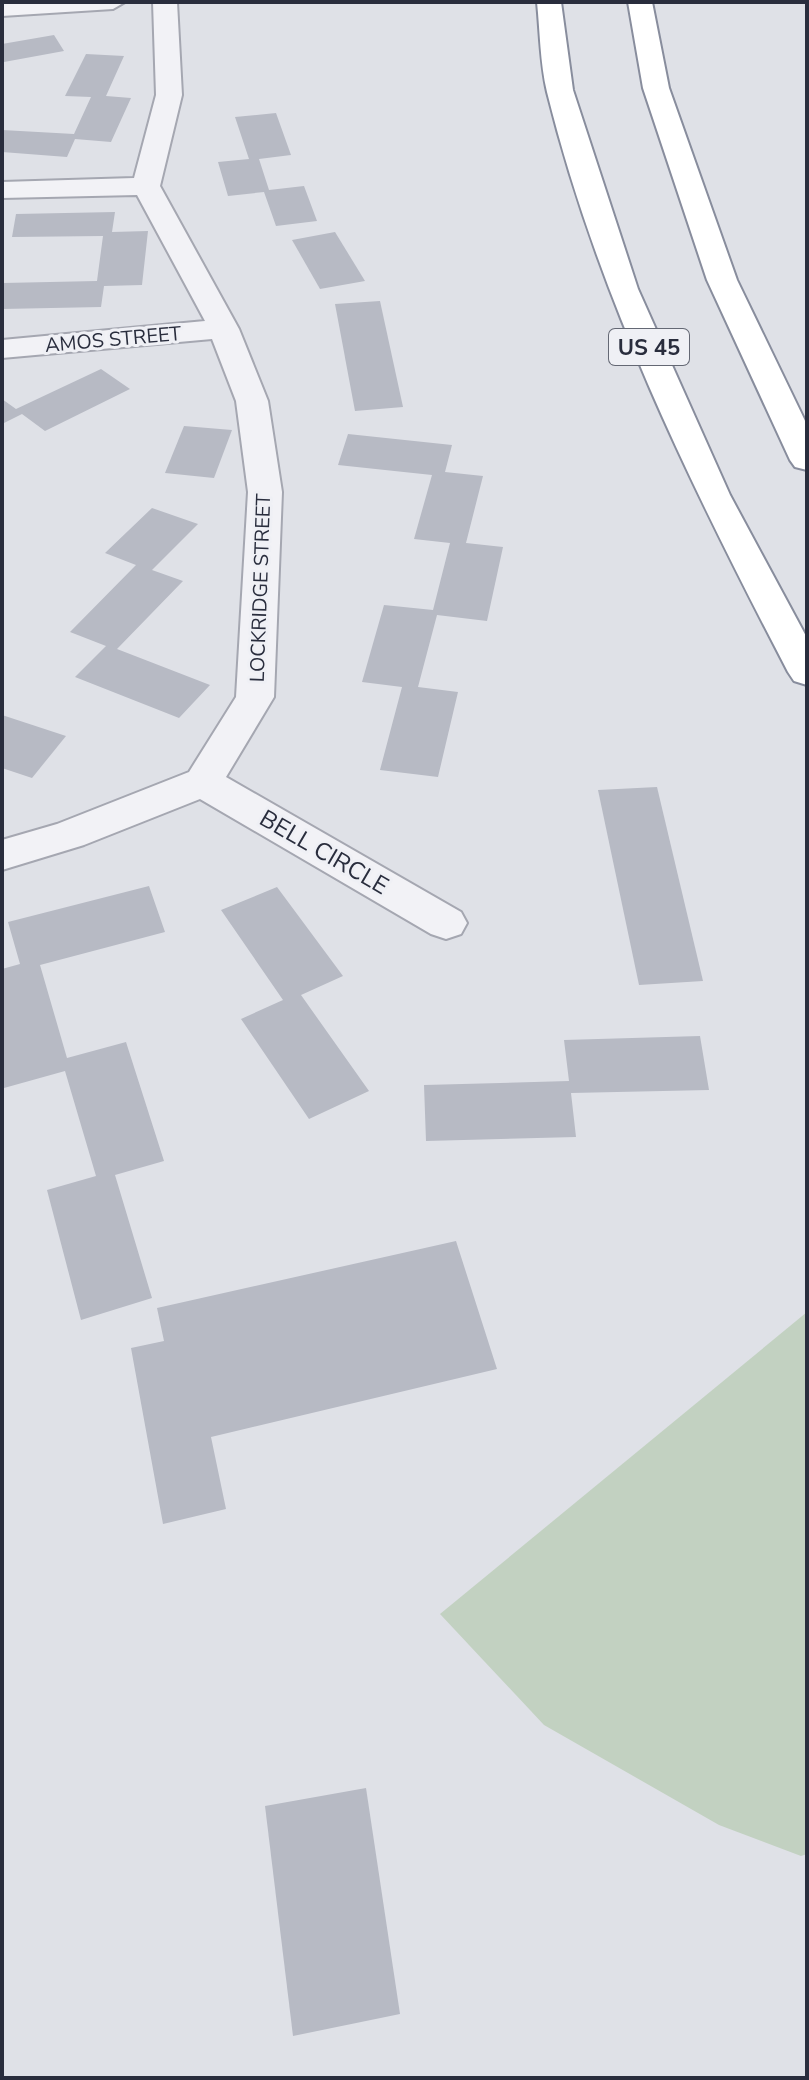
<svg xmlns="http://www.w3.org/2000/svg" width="809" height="2080" viewBox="0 0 809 2080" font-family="'Nunito Sans',sans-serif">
<rect width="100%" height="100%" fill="#dfe1e7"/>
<path fill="#c2d1c1" d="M807 1312V1854L801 1856 719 1825 544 1725 440 1614Z"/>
<g fill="#b7bac4">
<path d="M54 35 64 51 4 62 2 58V44Z"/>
<path d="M86 54 124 56 106 96 131 98 111 142 75 139 67 157 2 152V130L74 134 91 97 65 96Z"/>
<path d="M276 113 291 155 259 159 269 190 304 186 317 221 276 226 264 192 228 196 218 162 249 159 235 117Z"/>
<path d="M115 212 112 232 148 231 142 285 104 286 101 307 2 309 3 283 97 281 103 236 12 237 16 214Z"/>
<path d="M335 232 365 281 320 289 292 240Z"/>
<path d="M380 301 403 407 355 411 335 304Z"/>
<path d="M101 369 130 389 45 431 22 414 2 424V399L16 409Z"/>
<path d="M184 426 232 430 214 478 165 473Z"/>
<path d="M348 434 452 445 445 472 483 476 466 543 503 547 487 621 437 615 418 687 458 692 438 777 380 770 402 687 362 682 384 605 433 610 450 543 414 539 432 475 338 465Z"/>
<path d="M152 508 198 524 152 570 183 581 117 649 210 685 179 718 75 677 106 646 70 632 136 565 105 553Z"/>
<path d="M2 715 66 736 32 778 2 768Z"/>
<path d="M657 787 703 981 639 985 598 790Z"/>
<path d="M149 886 165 932 40 965 67 1058 126 1042 164 1161 115 1175 152 1298 81 1320 47 1190 96 1176 65 1071 4 1088 2 969 20 964 8 922Z"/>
<path d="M277 887 343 976 301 995 369 1091 309 1119 241 1019 283 1000 221 910Z"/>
<path d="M700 1036 709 1090 571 1093 576 1137 426 1141 424 1085 569 1081 564 1040Z"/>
<path d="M456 1241 497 1369 211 1437 226 1509 163 1524 131 1348 164 1341 157 1308Z"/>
<path d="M366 1788 400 2014 293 2036 265 1806Z"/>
</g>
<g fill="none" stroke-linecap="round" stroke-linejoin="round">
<defs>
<g id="minor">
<path d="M2 2H125L113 9 2 16Z"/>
<path d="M153 2H177L182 95 160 186 239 329 268 401 282 492 274 697 226 777 461 912 467 923 461 934 446 939 431 934 200 799 84 845 2 870V840L57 824 189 772 236 697 248 492 236 401 212 339 2 358V340L205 321 137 195 2 198V182L134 178 156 95Z"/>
</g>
<g id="highway">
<path d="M537 2H561L573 90 638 289 730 495 807 638V685L794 681 788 672C691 486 598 297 547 92 540 63 540 31 537 2Z"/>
<path d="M628 2H652L669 88 737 280 807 425V470L795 467 790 460 707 280 643 88Z"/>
</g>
</defs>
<use href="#minor" stroke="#a5a7b1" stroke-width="4"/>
<use href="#highway" stroke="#888d9d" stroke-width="4"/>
<use href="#minor" fill="#f2f2f6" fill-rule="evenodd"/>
<use href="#highway" fill="#fff" fill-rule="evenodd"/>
</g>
<g text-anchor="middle" stroke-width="6" stroke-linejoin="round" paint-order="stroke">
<g font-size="20" fill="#292d3d" stroke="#eff0f5">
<text transform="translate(113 339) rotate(-5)" y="7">AMOS STREET</text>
<text transform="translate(260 588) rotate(-88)" y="7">LOCKRIDGE STREET</text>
</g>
<rect fill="#eff0f5" stroke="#646874" stroke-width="2" x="609" y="329" width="80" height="36" rx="6"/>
<g font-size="22" font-weight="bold" fill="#292d3d">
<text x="649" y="355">US 45</text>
</g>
<g font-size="24" fill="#292d3d" stroke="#eff0f5">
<text transform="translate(324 852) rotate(30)" y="8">BELL CIRCLE</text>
</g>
</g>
<rect width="809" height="2080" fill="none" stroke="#292d3d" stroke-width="8"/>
</svg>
